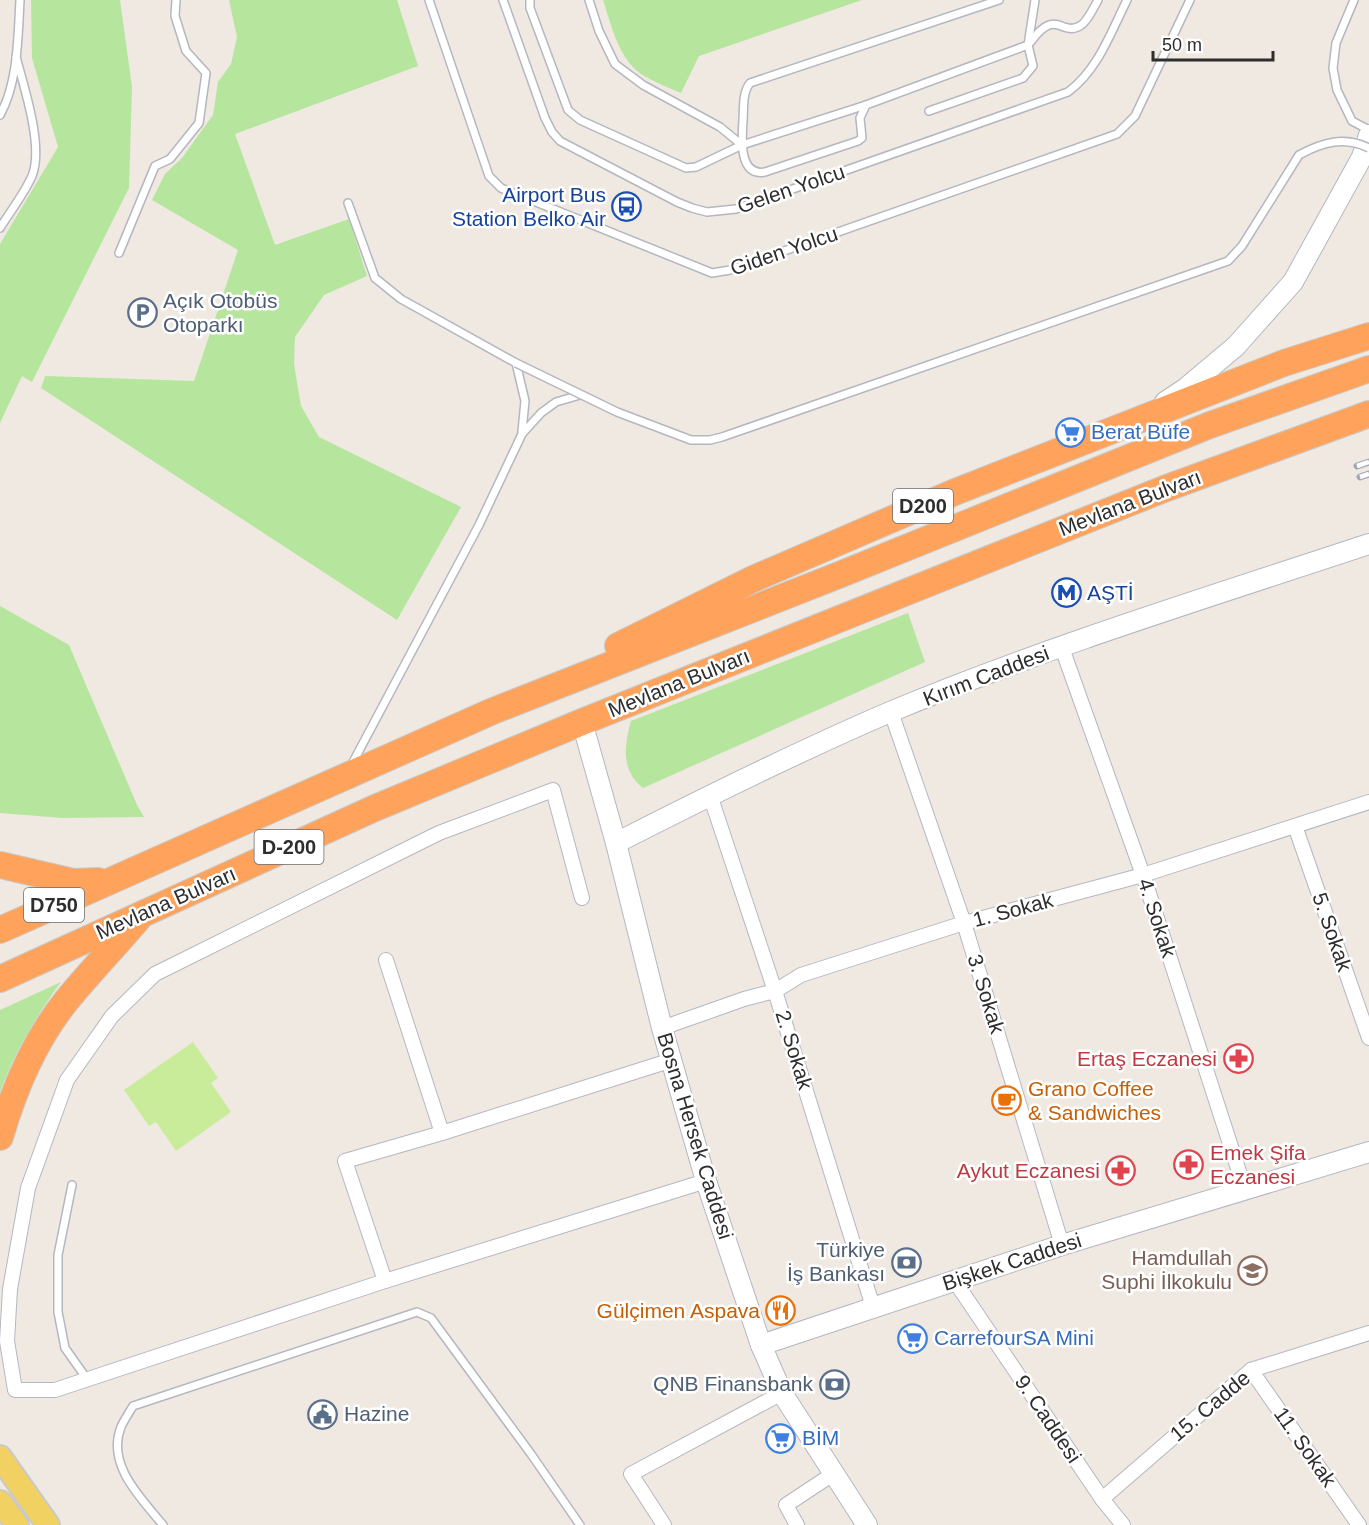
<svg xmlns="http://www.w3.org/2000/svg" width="1369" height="1525" viewBox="0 0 1369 1525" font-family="Arial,sans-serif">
<rect width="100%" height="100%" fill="#efe9e1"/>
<g fill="#b6e59e">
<path d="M31 0H120L132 87 129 188 32 382 22 376 0 423V244L58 147 32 58Z"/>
<path d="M229 0H397L418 66 235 134 275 245 349 219 367 276 324 295 295 337 294 364 301 406 319 437 461 507 397 620 41 388 45 376 194 381 238 250 152 200 165 174 182 158 213 115 218 82 231 64 237 37Z"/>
<path d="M603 0H862L699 56 681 93C669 88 657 83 646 77 619 62 612 27 603 0Z"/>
<path d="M0 606 69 645 137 805 144 817 63 818 0 813Z"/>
<path d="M908 613 925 662 643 788C621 771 624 745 631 721Z"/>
<path d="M61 982C36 1016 14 1053 0 1092V1010Z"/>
</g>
<path fill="#c9ec9a" d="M193 1042 218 1078 211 1083 231 1112 176 1151 156 1122 149 1126 124 1090Z"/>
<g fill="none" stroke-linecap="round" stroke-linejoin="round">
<defs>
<g id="lane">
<path d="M429 0 489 176 501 188 712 273 730 270 1117 134 1135 116 1190 0"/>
<path d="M503 0 545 118 552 132 560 141 677 202 692 208 707 212 736 209 1068 92C1098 70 1111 32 1127 0"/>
<path d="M530 0V8L568 110 580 120 686 168 696 167 742 145 866 105"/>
<path d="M589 0 599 31 615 64 643 85 720 127 742 145"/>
<path d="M999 0 750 83C742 93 744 108 743 120 742 137 738 177 765 172L858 141 862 138 860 118 866 105 1028 45C1034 38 1040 28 1049 25 1055 23 1059 25 1064 27 1083 34 1090 14 1098 0"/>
<path d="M1354 0 1336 43 1333 68 1337 90 1352 121 1369 130"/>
<path d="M929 111 1023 78 1033 66 1028 45 1035 0"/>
<path d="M0 115C18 83 18 36 20 0"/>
<path d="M348 203 375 278 401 299 516 363 525 401 522 431"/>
<path d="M0 228C10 212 24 194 32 176 44 147 24 87 16 57"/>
<path d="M119 253 155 166 170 159 199 123 206 73 186 51 175 16 176 0"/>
<path d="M352 764 479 525 522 434 541 413 556 402 580 395"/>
<path d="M72 1185 58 1255V1312L65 1348 87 1379"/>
<path d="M163 1525C141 1498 106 1465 121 1427 124 1420 129 1413 133 1406L417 1312 431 1318 531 1454 580 1525"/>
</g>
<g id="street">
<path d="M1062 648 1143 875 1245 1190"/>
<path d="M891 712 964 923 1062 1245"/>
<path d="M710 795 775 991 873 1307"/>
<path d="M1295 826 1369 1038"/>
<path d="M582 898 553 790 439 833 155 974 112 1016 67 1080 28 1188 10 1289 7 1341 15 1390H55L385 1281 706 1181"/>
<path d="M386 960 442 1133"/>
<path d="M662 1028 744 999 775 991 801 975 964 923 1143 875 1369 802"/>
<path d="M954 1280 1102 1499 1123 1525"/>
<path d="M385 1281 345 1161 442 1133 672 1060"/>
<path d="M1251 1370 1359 1525"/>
<path d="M1102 1499 1251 1370 1369 1333"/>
<path d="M664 1525 631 1474 782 1393"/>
<path d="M797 1525 786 1505 833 1474"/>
</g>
<g id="secondary">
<path d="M1165 402 1186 388 1236 346 1293 282 1362 157 1369 135"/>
<path d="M582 722 616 843 662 1028 706 1181 761 1345 782 1393 867 1525"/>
<path d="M616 843C706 797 797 752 890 712 1046 647 1209 597 1369 544"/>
<path d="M761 1345 1062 1245 1369 1152"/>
</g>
<g id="primary">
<path d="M0 1457 48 1525"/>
<path d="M0 1502 17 1525"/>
</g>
<g id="highway">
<path d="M618 646 753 579 955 492 1284 363 1369 336"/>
<path d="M0 865 73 882 98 881"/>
<path d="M0 930 493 711 839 575 1210 425 1369 369"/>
<path d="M0 979 375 808 582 722 1164 489 1369 414"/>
<path d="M0 1137C14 1089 36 1038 67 1000 90 972 115 946 138 919"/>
</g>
</defs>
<use href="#lane" stroke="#b4b7c1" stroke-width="10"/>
<use href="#street" stroke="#b4b7c1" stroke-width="16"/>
<use href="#secondary" stroke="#b4b7c1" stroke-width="22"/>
<use href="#primary" stroke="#c9c9c9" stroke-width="26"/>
<use href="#highway" stroke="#c9c9c9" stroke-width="28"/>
<use href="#lane" stroke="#fff" stroke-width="7"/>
<use href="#street" stroke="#fff" stroke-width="14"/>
<use href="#secondary" stroke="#fff" stroke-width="20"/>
<use href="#primary" stroke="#f2d163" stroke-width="22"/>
<use href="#highway" stroke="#ffa35c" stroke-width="26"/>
<defs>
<g id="rail">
<path d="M1357 466 1369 462"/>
<path d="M1360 477 1369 474"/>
</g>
</defs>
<use href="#rail" stroke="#a3a6b8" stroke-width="7"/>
<use href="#rail" stroke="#fff" stroke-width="4.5" stroke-dasharray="14" stroke-linecap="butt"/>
<defs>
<path id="lane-bridge" d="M516 363 617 412 691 440H710L722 437 1228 261 1242 246 1299 155C1323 142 1344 136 1369 148"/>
</defs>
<use href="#lane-bridge" stroke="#b4b7c1" stroke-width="10" stroke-linecap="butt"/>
<use href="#lane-bridge" stroke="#fff" stroke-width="7"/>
</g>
<defs>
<symbol id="bus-ring" viewBox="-11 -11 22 22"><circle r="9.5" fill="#fff" stroke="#1a4fb4" stroke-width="1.5"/><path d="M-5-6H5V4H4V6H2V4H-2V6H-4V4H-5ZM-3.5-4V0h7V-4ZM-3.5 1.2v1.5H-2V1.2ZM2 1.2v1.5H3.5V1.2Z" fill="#1a4fb4"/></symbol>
<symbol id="parking-ring" viewBox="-11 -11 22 22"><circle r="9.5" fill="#fff" stroke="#5c6f8a" stroke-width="1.5"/><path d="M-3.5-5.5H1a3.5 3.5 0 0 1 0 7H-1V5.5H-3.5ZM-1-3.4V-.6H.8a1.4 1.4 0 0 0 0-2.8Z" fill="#5c6f8a"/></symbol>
<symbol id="supermarket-ring" viewBox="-11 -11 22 22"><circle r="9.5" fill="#fff" stroke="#3f7fe0" stroke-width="1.5"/><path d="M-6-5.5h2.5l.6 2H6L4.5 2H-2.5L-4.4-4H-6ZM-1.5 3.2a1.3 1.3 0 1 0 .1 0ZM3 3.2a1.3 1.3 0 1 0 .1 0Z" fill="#3f7fe0"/></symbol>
<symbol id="metro-ring" viewBox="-11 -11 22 22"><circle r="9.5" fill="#fff" stroke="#1a4fb4" stroke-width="1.5"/><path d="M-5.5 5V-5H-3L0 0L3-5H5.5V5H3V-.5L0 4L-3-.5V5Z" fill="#1a4fb4"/></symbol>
<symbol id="pharmacy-ring" viewBox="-11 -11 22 22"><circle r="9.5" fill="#fff" stroke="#e0444e" stroke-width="1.5"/><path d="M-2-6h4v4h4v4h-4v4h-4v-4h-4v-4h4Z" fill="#e0444e"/></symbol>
<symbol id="cafe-ring" viewBox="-11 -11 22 22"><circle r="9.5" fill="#fff" stroke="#e8710a" stroke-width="1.5"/><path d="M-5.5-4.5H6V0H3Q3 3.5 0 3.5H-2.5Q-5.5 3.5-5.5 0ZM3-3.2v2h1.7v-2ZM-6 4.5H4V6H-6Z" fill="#e8710a"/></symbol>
<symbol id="bank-ring" viewBox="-11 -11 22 22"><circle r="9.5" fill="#fff" stroke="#5c6f8a" stroke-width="1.5"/><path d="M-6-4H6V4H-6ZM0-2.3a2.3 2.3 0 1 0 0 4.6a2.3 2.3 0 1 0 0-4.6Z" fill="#5c6f8a"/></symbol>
<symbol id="school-ring" viewBox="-11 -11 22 22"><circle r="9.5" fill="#fff" stroke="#8d6e63" stroke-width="1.5"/><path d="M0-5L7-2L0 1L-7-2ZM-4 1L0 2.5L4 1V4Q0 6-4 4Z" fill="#8d6e63"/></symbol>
<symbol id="restaurant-ring" viewBox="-11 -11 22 22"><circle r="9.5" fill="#fff" stroke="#e8710a" stroke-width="1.5"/><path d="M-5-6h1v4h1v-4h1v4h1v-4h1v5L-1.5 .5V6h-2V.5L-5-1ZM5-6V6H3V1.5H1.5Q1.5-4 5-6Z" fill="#e8710a"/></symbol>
<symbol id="civic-ring" viewBox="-11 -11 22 22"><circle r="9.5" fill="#fff" stroke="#5c6f8a" stroke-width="1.5"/><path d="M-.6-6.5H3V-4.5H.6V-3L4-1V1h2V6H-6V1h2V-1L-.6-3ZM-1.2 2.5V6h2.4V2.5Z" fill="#5c6f8a"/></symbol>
</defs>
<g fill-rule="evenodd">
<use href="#bus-ring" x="610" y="190" width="33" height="33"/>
<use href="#parking-ring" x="126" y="296" width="33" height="33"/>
<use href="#supermarket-ring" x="1054" y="416" width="33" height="33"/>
<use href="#metro-ring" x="1050" y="576" width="33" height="33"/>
<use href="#pharmacy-ring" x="1222" y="1042" width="33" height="33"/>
<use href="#cafe-ring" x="990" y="1084" width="33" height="33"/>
<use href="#pharmacy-ring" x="1172" y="1148" width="33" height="33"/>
<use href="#pharmacy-ring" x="1104" y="1154" width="33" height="33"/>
<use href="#bank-ring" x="890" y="1246" width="33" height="33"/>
<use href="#school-ring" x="1236" y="1254" width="33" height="33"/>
<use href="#restaurant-ring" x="764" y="1294" width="33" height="33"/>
<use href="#supermarket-ring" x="896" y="1322" width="33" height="33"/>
<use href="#bank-ring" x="818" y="1368" width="33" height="33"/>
<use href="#civic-ring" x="306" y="1398" width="33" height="33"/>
<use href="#supermarket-ring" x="764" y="1422" width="33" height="33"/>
</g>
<g text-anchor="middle" stroke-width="5" stroke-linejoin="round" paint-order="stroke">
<g fill="#fff" stroke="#6d6d6d" stroke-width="1.5">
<rect x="893" y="489" width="60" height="34" rx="4.5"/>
<rect x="254.5" y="830" width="69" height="34" rx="4.5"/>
<rect x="24" y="888" width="60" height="34" rx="4.5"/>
</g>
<g font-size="20" font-weight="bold" fill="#2e2e2e">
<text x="923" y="513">D200</text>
<text x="289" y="854">D-200</text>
<text x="54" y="912">D750</text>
</g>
<g font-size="21" fill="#2e2e2e" stroke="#fff">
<text transform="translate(791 189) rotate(-19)" y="7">Gelen Yolcu</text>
<text transform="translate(784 251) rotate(-19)" y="7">Giden Yolcu</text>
<text transform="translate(1130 503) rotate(-21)" y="7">Mevlana Bulvarı</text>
<text transform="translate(986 676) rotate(-21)" y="7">Kırım Caddesi</text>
<text transform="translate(679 683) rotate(-22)" y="7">Mevlana Bulvarı</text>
<text transform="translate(166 903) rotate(-24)" y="7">Mevlana Bulvarı</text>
<text transform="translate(1013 910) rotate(-15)" y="7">1. Sokak</text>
<text transform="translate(1157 918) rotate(72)" y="7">4. Sokak</text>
<text transform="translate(1332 932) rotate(71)" y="7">5. Sokak</text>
<text transform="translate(986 994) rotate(73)" y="7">3. Sokak</text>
<text transform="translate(794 1050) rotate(73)" y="7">2. Sokak</text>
<text transform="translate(695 1136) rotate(73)" y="7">Bosna Hersek Caddesi</text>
<text transform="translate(1012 1262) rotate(-18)" y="7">Bişkek Caddesi</text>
<text transform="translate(1210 1406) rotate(-40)" y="7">15. Cadde</text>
<text transform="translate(1048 1419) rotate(56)" y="7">9. Caddesi</text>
<text transform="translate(1305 1447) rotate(55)" y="7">11. Sokak</text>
</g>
<g font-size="21" fill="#164399" stroke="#fff" text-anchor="end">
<text x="606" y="202">Airport Bus<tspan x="606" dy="24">Station Belko Air</tspan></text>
<text x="1087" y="600" text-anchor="start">AŞTİ</text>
</g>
<g font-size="21" fill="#4e5e75" stroke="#fff" text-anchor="start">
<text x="163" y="308">Açık Otobüs<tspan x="163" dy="24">Otoparkı</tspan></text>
<text x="885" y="1257" text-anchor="end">Türkiye<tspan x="885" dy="24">İş Bankası</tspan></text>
<text x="813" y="1391" text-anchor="end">QNB Finansbank</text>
<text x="344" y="1421">Hazine</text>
</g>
<g font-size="21" fill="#366cbe" stroke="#fff" text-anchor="start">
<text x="1091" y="439">Berat Büfe</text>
<text x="934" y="1345">CarrefourSA Mini</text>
<text x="802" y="1445">BİM</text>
</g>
<g font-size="21" fill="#be3a42" stroke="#fff" text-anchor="end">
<text x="1217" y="1066">Ertaş Eczanesi</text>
<text x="1210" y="1160" text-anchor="start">Emek Şifa<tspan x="1210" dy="24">Eczanesi</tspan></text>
<text x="1100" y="1178">Aykut Eczanesi</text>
</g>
<g font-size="21" fill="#c56008" stroke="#fff" text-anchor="start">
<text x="1028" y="1096">Grano Coffee<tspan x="1028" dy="24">&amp; Sandwiches</tspan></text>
<text x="760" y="1318" text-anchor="end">Gülçimen Aspava</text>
</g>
<g font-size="21" fill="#785e54" stroke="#fff" text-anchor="end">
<text x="1232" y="1265">Hamdullah<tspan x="1232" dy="24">Suphi İlkokulu</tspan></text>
</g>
</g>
<path d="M1153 51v9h120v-9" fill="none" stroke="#2e2e2e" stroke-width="3"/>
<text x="1162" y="51" font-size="18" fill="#2e2e2e" stroke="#ffffff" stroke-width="4.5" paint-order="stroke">50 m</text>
</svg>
